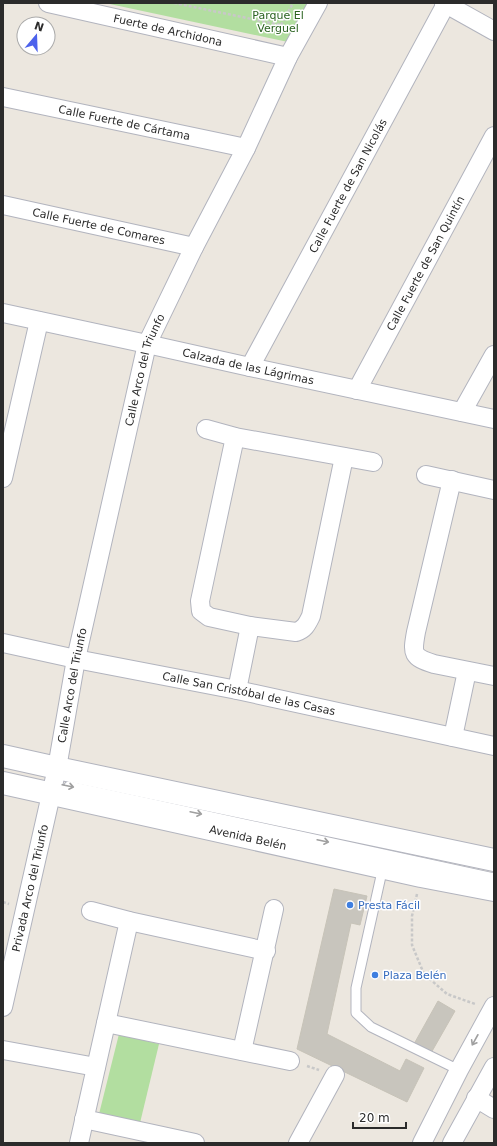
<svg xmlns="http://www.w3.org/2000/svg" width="497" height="1146" viewBox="0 0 497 1146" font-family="'DejaVu Sans',sans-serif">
<rect width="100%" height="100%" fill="#ece7df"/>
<g fill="#b2dea0">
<path d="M105 3H310L288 42Z"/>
<path d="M119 1034 159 1044 140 1123 99 1114Z"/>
</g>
<g fill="#c8c5bd" stroke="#c7c3b8">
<path d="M334 889 367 896 360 925 351 923 327 1034 400 1071 406 1059 424 1068 407 1102 297 1049Z"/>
<path d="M438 1001 455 1011 431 1053 414 1044Z"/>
</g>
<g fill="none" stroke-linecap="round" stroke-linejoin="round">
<defs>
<g id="lane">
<path d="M69 786 139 801 494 878"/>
<path d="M383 867 356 988V1013L371 1027 459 1070"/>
</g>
<g id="street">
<path id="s1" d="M48 3 288 57"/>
<path d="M444 3 494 31"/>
<path id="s2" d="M3 97 246 148"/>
<path id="s3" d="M3 205 194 247"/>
<path id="s4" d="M3 313 147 344 250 367 494 419"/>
<path id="s5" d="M250 367 446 4"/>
<path id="s6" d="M357 390 494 136"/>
<path d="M462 412 494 355"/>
<path d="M206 429 235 437 373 462"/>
<path d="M235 437 200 601 201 611 209 617 250 626 296 632C305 629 307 624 311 616L344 457"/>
<path d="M426 475 494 490"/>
<path d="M3 478 39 321"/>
<path d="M452 480 416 632C412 654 412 657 434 664L494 676"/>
<path id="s7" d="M3 643 76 659 237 690 494 746"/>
<path d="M237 690 250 626"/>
<path d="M453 737 467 671"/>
<path d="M91 911 129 921 266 951"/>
<path id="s8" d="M3 1007 57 768 76 659 147 344 194 247 246 148 288 57 318 3"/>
<path d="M106 1023 290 1061"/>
<path d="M3 1050 96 1067"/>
<path d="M242 1051 274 909"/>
<path d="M476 1098 494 1109"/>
<path d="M84 1119 195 1143"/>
<path d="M79 1143 129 921"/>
<path d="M298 1143 335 1075"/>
<path d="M422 1143 459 1070 494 1006"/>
<path d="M452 1143 494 1067"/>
</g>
<g id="secondary">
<path d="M3 756 57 768 494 860"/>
<path id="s9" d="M3 783 421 876 494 890"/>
</g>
</defs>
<use href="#lane" stroke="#b2b4be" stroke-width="11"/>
<use href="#street" stroke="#b2b4be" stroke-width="20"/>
<use href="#secondary" stroke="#b2b4be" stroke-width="24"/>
<g stroke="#c8c8c8" stroke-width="2.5" stroke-dasharray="3 2" stroke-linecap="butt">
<path d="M174 3 281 25 282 32"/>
<path d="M281 25 293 3"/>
<path d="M417 894 412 916V945L424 974 447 994 475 1004"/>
<path d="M3 902 9 904"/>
<path d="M307 1066 319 1070"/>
</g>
<use href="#lane" stroke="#fff" stroke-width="9"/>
<use href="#street" stroke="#fff" stroke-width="18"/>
<use href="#secondary" stroke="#fff" stroke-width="22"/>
</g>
<defs><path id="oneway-shaft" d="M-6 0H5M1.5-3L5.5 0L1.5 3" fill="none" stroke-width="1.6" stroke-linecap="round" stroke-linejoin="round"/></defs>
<g stroke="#a0a0a0">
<use href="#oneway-shaft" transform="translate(68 786) rotate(12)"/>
<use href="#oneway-shaft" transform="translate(196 813) rotate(12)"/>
<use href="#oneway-shaft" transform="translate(323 841) rotate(12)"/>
<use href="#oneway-shaft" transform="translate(475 1040) rotate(119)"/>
</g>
<g fill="#3f7fe0" stroke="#fff" stroke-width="1.5">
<circle cx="350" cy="905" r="4"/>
<circle cx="375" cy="975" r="4"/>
</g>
<g text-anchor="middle" stroke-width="3" stroke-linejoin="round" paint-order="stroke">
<g font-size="11" fill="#2b6320" stroke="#fff">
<text x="278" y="19">Parque El<tspan x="278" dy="13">Verguel</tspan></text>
</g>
<g font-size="11" fill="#2b2b2b" stroke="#fff">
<text dy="4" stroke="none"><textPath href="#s1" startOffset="123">Fuerte de Archidona</textPath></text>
<text dy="4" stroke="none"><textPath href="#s2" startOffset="124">Calle Fuerte de Cártama</textPath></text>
<text dy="4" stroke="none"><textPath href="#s5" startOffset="206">Calle Fuerte de San Nicolás</textPath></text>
<text dy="4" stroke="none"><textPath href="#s3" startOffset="98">Calle Fuerte de Comares</textPath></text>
<text dy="4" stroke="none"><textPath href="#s6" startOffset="144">Calle Fuerte de San Quintín</textPath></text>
<text dy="4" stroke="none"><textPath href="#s4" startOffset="251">Calzada de las Lágrimas</textPath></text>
<text dy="4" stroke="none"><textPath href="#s8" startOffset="653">Calle Arco del Triunfo</textPath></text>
<text dy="4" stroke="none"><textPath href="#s8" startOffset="329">Calle Arco del Triunfo</textPath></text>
<text dy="4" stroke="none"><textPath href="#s7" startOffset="251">Calle San Cristóbal de las Casas</textPath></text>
<text dy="4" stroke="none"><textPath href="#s9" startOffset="251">Avenida Belén</textPath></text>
<text dy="4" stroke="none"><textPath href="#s8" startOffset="122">Privada Arco del Triunfo</textPath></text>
</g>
<g font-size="11" fill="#366cbe" stroke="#fff" text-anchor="start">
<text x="358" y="909">Presta Fácil</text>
<text x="383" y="979">Plaza Belén</text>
</g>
</g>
<rect width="497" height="1146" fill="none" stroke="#2b2b2b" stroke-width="8"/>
<g transform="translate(36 36) rotate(19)"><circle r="19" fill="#ffffff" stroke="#aaaaaa"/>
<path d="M0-3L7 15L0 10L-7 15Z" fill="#4c62ec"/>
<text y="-6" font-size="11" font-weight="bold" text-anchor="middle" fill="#2b2b2b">N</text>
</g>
<path d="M353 1122v6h53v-6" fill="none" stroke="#2b2b2b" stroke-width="2"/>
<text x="359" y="1122" font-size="12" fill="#2b2b2b" stroke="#ffffff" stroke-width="3" paint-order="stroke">20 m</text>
</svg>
